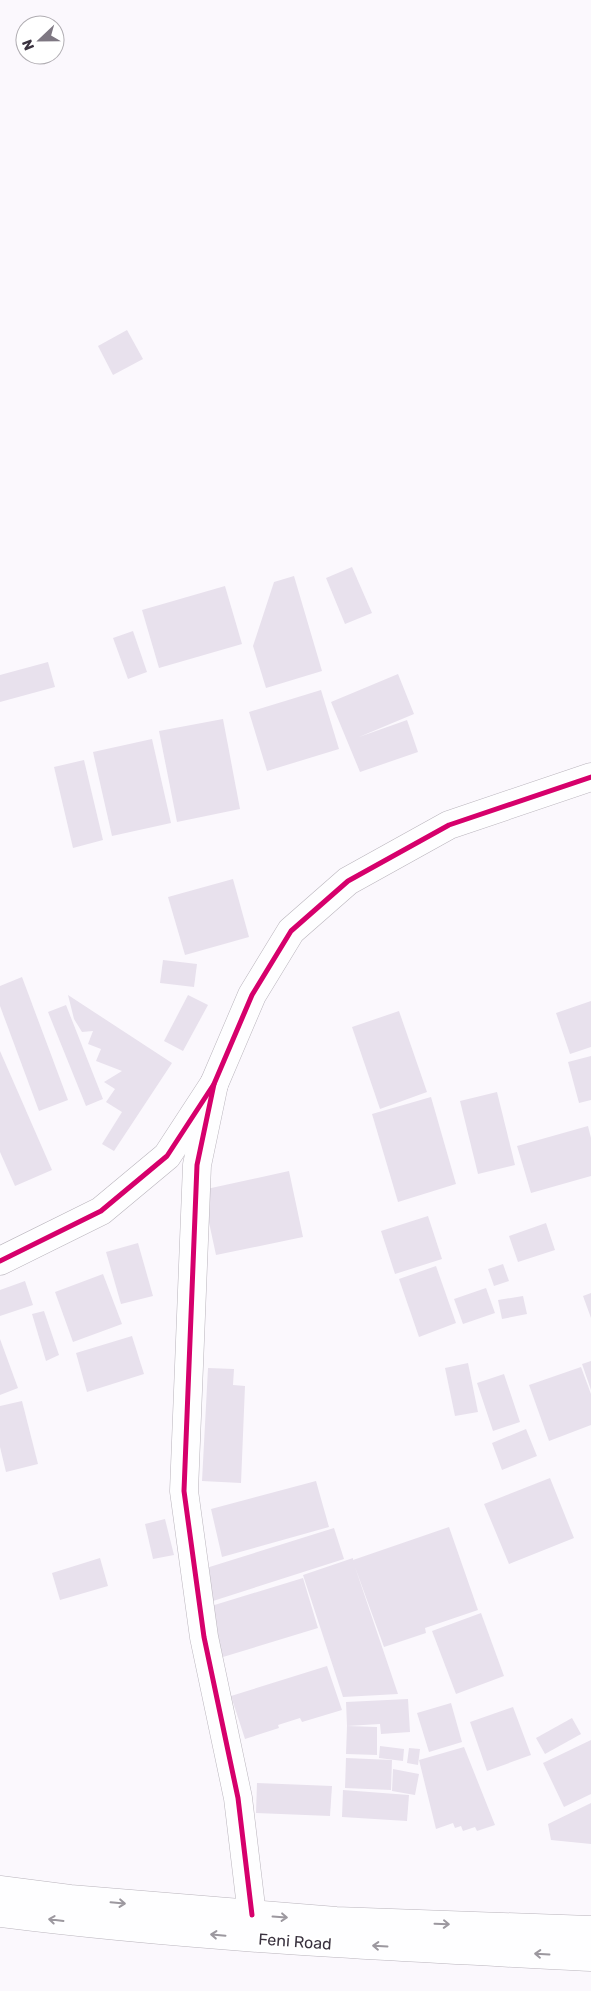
<svg xmlns="http://www.w3.org/2000/svg" width="591" height="1991" viewBox="0 0 591 1991" font-family="Rubik,sans-serif">
<rect width="100%" height="100%" fill="#fbf8fd"/>
<g fill="#e8e1ed">
<path d="M127 330 143 359 113 375 98 346Z"/>
<path d="M352 567 372 613 345 624 326 578Z"/>
<path d="M294 576 322 671 266 688 253 646 274 582Z"/>
<path d="M225 586 242 644 159 668 142 610Z"/>
<path d="M133 631 147 672 128 679 113 638Z"/>
<path d="M48 662 55 687 0 702V675Z"/>
<path d="M398 674 414 714 359 737 407 720 418 752 360 772 331 702Z"/>
<path d="M321 690 339 749 267 771 249 712Z"/>
<path d="M223 719 240 809 177 822 159 731Z"/>
<path d="M152 739 171 823 112 836 93 752Z"/>
<path d="M84 760 103 840 73 848 54 767Z"/>
<path d="M233 879 249 937 185 955 168 897Z"/>
<path d="M163 960 197 964 194 987 160 983Z"/>
<path d="M22 977 68 1100 39 1111 0 1006V986Z"/>
<path d="M68 995 172 1063 114 1151 102 1144 122 1112 106 1102 115 1089 104 1082 122 1071 96 1061 101 1049 88 1044 93 1031 82 1032 74 1019Z"/>
<path d="M188 995 208 1005 183 1051 164 1041Z"/>
<path d="M591 1001V1047L570 1054 556 1013Z"/>
<path d="M66 1005 103 1099 86 1106 48 1012Z"/>
<path d="M399 1011 427 1092 380 1109 352 1027Z"/>
<path d="M0 1051 52 1170 15 1186 0 1152Z"/>
<path d="M591 1056V1100L579 1103 568 1062Z"/>
<path d="M497 1092 515 1165 478 1174 460 1101Z"/>
<path d="M431 1097 456 1184 398 1202 372 1114Z"/>
<path d="M588 1126 591 1138V1176L531 1193 517 1146Z"/>
<path d="M289 1171 303 1237 216 1255 202 1190Z"/>
<path d="M428 1216 442 1259 395 1274 381 1231Z"/>
<path d="M546 1223 555 1250 518 1262 509 1236Z"/>
<path d="M138 1243 153 1296 121 1304 106 1252Z"/>
<path d="M503 1264 509 1281 494 1286 488 1269Z"/>
<path d="M436 1266 456 1323 419 1337 399 1279Z"/>
<path d="M103 1274 122 1324 73 1342 55 1292Z"/>
<path d="M25 1281 33 1305 0 1316V1290Z"/>
<path d="M486 1288 495 1313 463 1324 454 1299Z"/>
<path d="M591 1293V1318L583 1296Z"/>
<path d="M523 1296 527 1314 502 1319 498 1300Z"/>
<path d="M44 1311 59 1355 46 1361 32 1314Z"/>
<path d="M132 1336 144 1374 87 1392 76 1353Z"/>
<path d="M0 1339 18 1388 0 1395Z"/>
<path d="M591 1361V1390L582 1364Z"/>
<path d="M468 1363 478 1412 455 1416 445 1368Z"/>
<path d="M581 1367 591 1394V1425L549 1441 529 1385Z"/>
<path d="M208 1368 234 1369 233 1385 245 1386 241 1483 202 1481Z"/>
<path d="M504 1374 520 1422 493 1431 477 1383Z"/>
<path d="M22 1401 38 1464 6 1472 0 1447V1406Z"/>
<path d="M526 1429 537 1456 502 1470 492 1443Z"/>
<path d="M550 1478 574 1538 509 1564 484 1504Z"/>
<path d="M316 1481 329 1527 222 1557 211 1509Z"/>
<path d="M165 1519 174 1555 153 1559 145 1524Z"/>
<path d="M449 1527 478 1610 425 1628 426 1633 384 1647 355 1567 398 1694 343 1697 303 1575 353 1558V1560Z"/>
<path d="M334 1528 344 1559 213 1601 203 1569Z"/>
<path d="M100 1558 108 1586 60 1600 52 1573Z"/>
<path d="M303 1578 318 1628 223 1657 208 1607Z"/>
<path d="M481 1613 504 1676 456 1694 432 1631Z"/>
<path d="M327 1666 342 1710 302 1722 300 1718 278 1725 279 1728 245 1739 231 1696Z"/>
<path d="M408 1699 410 1732 381 1734 380 1724 347 1726 346 1702Z"/>
<path d="M451 1703 462 1742 429 1752 417 1713Z"/>
<path d="M513 1707 531 1755 487 1771 470 1722Z"/>
<path d="M572 1718 581 1734 545 1754 536 1738Z"/>
<path d="M347 1726 377 1727V1755L346 1754Z"/>
<path d="M591 1740V1794L564 1807 543 1763Z"/>
<path d="M380 1746 404 1749 403 1761 379 1758Z"/>
<path d="M464 1747 495 1825 477 1831 475 1827 463 1831 461 1826 455 1828 453 1823 436 1829 419 1760Z"/>
<path d="M409 1748 420 1749 418 1765 407 1763Z"/>
<path d="M346 1758 392 1760 391 1790 345 1788Z"/>
<path d="M393 1769 419 1774 415 1795 392 1791Z"/>
<path d="M257 1783 332 1786 330 1816 256 1813Z"/>
<path d="M343 1790 409 1795 407 1821 342 1817Z"/>
<path d="M591 1803V1844L551 1840 548 1824Z"/>
</g>
<g fill="none" stroke-linecap="round" stroke-linejoin="round">
<defs>
<g id="minor">
<path d="M214 1084 197 1165 184 1491 204 1637 238 1798 252 1915"/>
<path d="M0 1261 101 1211 167 1156 214 1084 252 995 291 931 348 881 449 825 591 777"/>
</g>
<g id="secondary">
<path d="M0 1890 70 1899 336 1921 591 1930"/>
<path d="M0 1913C196 1938 394 1947 591 1957"/>
</g>
</defs>
<use href="#minor" stroke="#b9b4bc" stroke-width="29"/>
<use href="#secondary" stroke="#b9b4bc" stroke-width="29"/>
<use href="#minor" stroke="#fefeff" stroke-width="28"/>
<use href="#secondary" stroke="#fefeff" stroke-width="28"/>
<defs>
<g id="cycleway">
<path d="M214 1084 197 1165 184 1491 204 1637 238 1798 252 1915"/>
<path d="M0 1261 101 1211 167 1156 214 1084 252 995 291 931 348 881 449 825 591 777"/>
</g>
</defs>
<use href="#cycleway" stroke="#fff" stroke-width="8"/>
<use href="#cycleway" stroke="#d6006c" stroke-width="5"/>
</g>
<defs><path id="oneway-shaft" d="M-6 0H5M1.5-3L5.5 0L1.5 3" fill="none" stroke-width="1.6" stroke-linecap="round" stroke-linejoin="round" transform="scale(1.25)"/></defs>
<g stroke="#9c989f">
<use href="#oneway-shaft" transform="translate(118 1903) rotate(5)"/>
<use href="#oneway-shaft" transform="translate(280 1917) rotate(4)"/>
<use href="#oneway-shaft" transform="translate(56 1920) rotate(-173)"/>
<use href="#oneway-shaft" transform="translate(442 1924) rotate(2)"/>
<use href="#oneway-shaft" transform="translate(218 1935) rotate(-175)"/>
<use href="#oneway-shaft" transform="translate(380 1946) rotate(-177)"/>
<use href="#oneway-shaft" transform="translate(542 1954) rotate(-177)"/>
</g>
<g text-anchor="middle" stroke-width="4.5" stroke-linejoin="round" paint-order="stroke">
<g font-size="16" fill="#3a323f" stroke="#fff">
<text transform="translate(295 1941) rotate(4)" y="6">Feni Road</text>
</g>
</g>
<g transform="translate(40 40) rotate(248)"><circle r="24" fill="#ffffff" stroke="#b0adb2"/>
<path d="M0-4L9 19L0 12L-9 19Z" fill="#7e7782"/>
<text y="-8" font-size="14" font-weight="bold" text-anchor="middle" fill="#3a323f">N</text>
</g>
</svg>
